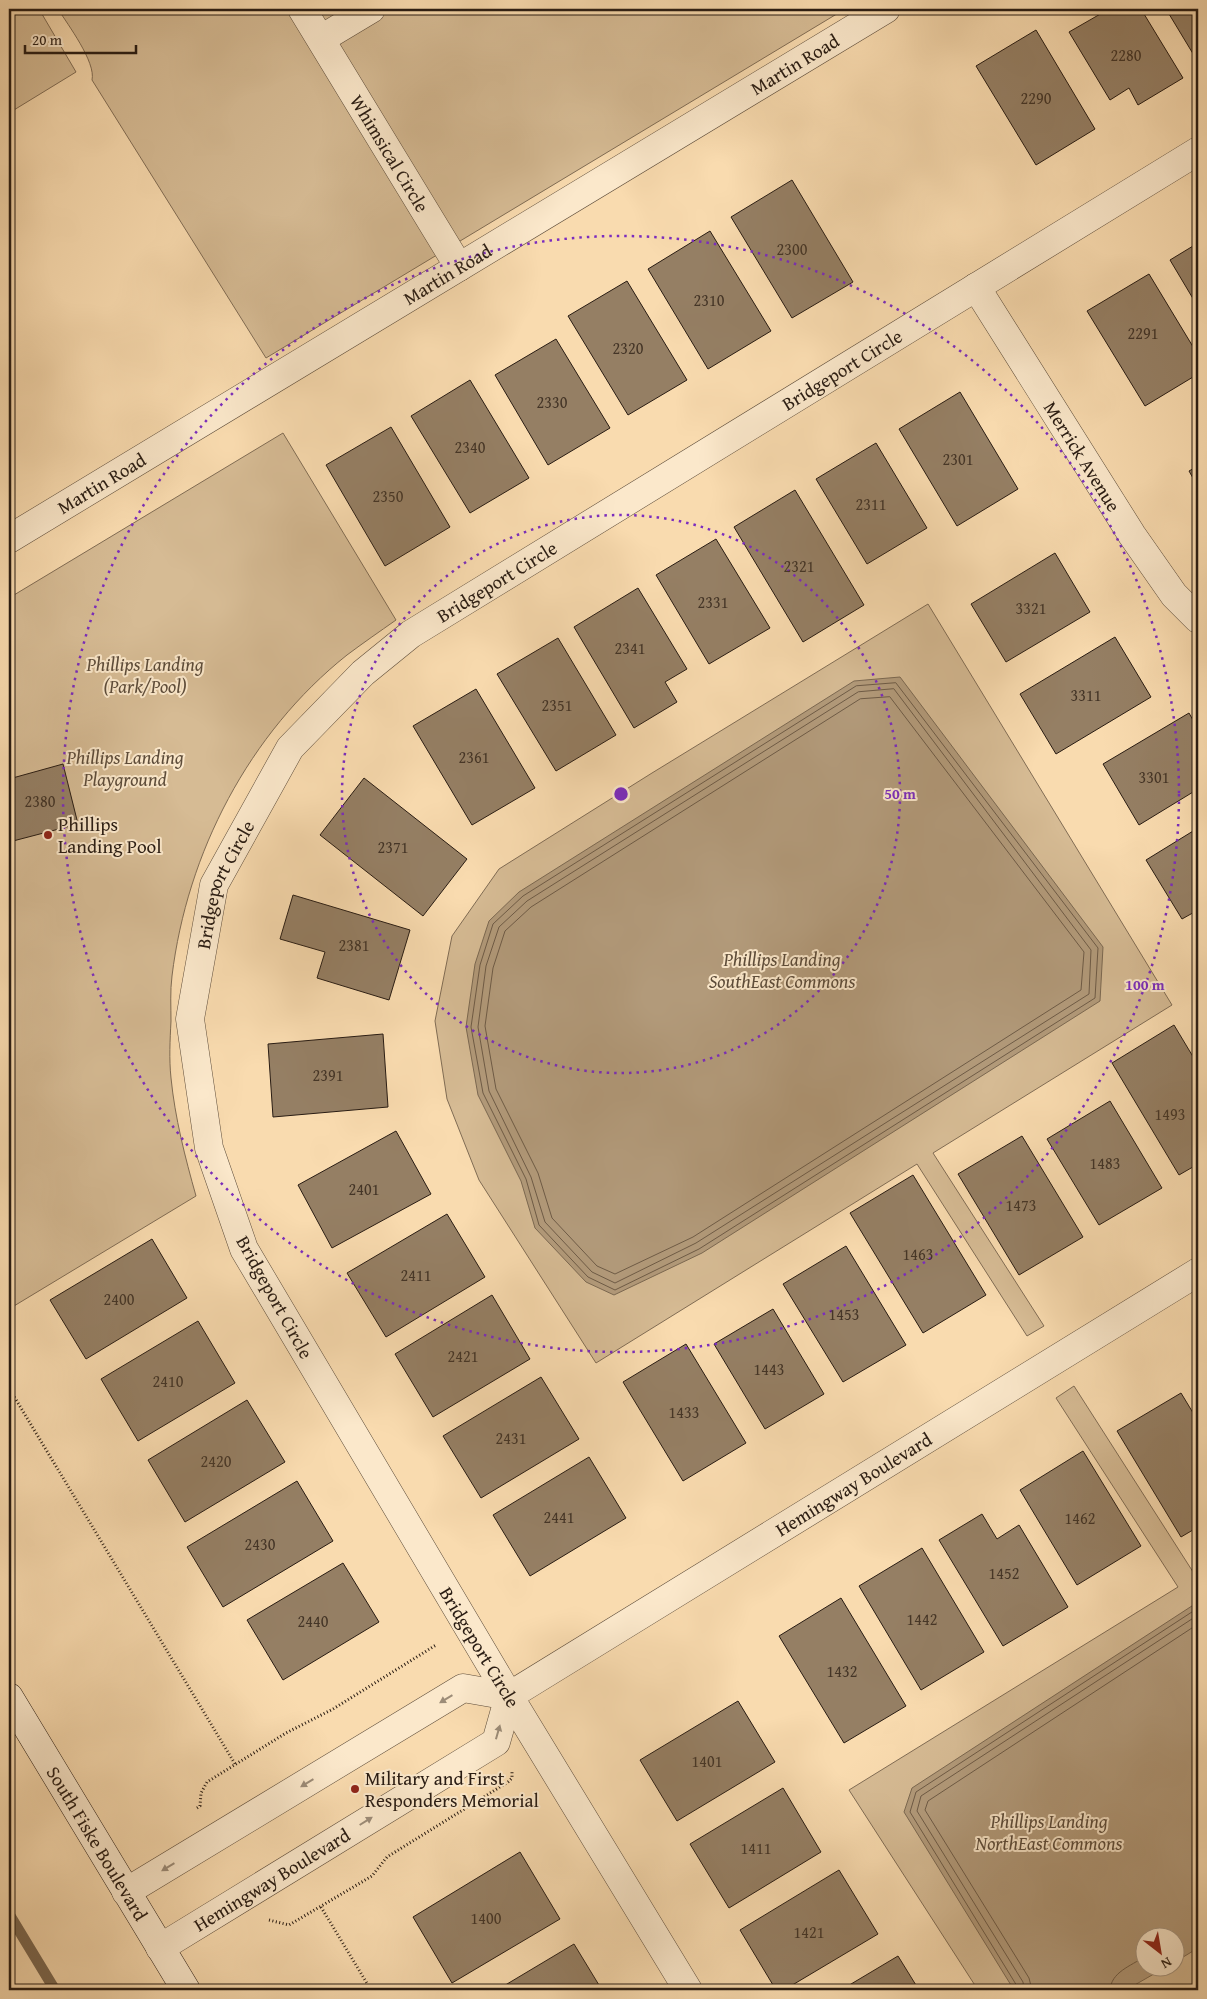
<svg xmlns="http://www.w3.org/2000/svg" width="1207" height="1999" viewBox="0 0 1207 1999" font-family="'Gentium Book Plus',serif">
<rect width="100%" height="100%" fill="#f9dbaf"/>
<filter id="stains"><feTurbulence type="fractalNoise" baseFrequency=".004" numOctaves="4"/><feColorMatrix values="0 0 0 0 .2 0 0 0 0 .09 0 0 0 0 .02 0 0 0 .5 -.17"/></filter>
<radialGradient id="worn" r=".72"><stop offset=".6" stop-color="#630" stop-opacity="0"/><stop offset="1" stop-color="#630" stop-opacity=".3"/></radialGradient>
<g fill="#d6bb94" stroke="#806c54" fill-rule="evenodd">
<path d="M9 9H39L76 72 9 113Z"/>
<path d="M58 9H845L266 358 92 80C96 62 68 25 58 9Z"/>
<path d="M283 433 396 620C379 632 363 643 347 655 249 733 187 853 172 976 170 991 171 1007 171 1021 170 1040 169 1059 171 1078 175 1118 185 1157 196 1196L9 1309V598Z"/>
<path d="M928 604 1172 1005 933 1153 1044 1326 1027 1336 917 1164 596 1363 479 1180 447 1099 435 1021 452 936 499 869 652 773Z"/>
<path d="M1074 1386 1195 1575 1198 1573V1988L1194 1990H978L849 1790 1178 1587 1056 1398ZM1144 1936H1174V1966H1144Z"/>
</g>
<g fill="#b29a7a" stroke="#7b6851">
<path d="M900 677 1103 947 1100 1001 702 1253 614 1295 586 1282 535 1228 521 1181 478 1095 466 1027 475 964 489 921 519 892 854 681Z"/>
<path d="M1198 1602V1948L1175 1962 1174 1936H1144V1966L1166 1967 1126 1990H1014L904 1812 912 1788Z"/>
</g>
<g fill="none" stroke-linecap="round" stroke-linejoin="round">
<g stroke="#6e5b46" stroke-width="1">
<path d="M896 683 1098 948 1095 998 699 1249 615 1290 588 1277 539 1225 526 1179 483 1093 471 1027 480 965 493 924 523 896 856 686Z"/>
<path d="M894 689 1091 950 1089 994 696 1243 615 1283 592 1272 545 1222 531 1177 489 1091 478 1027 486 966 499 927 527 901 858 692Z"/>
<path d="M890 697 1084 952 1081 990 693 1237 615 1274 597 1266 552 1218 538 1173 496 1089 485 1026 493 968 505 931 531 907 860 699Z"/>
<path d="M1018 1990 1017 1986 910 1812 916 1792 1198 1608"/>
<path d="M1024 1990 1023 1982 917 1811 921 1796 1198 1615"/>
<path d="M1032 1990 1029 1978 925 1810 928 1801 1198 1624"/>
<path d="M1110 1990C1111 1972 1131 1966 1144 1957"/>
</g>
<path stroke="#7b6851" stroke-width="11" d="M9 1914 55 1990"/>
</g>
<g fill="#957f64" stroke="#291c13">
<path d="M1109 9H1141L1183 78 1138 105 1129 88 1110 100 1069 32Z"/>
<path d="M1166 9H1198V62Z"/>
<path d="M1036 30 1095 129 1036 165 976 66Z"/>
<path d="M792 180 853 282 792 318 731 217Z"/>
<path d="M710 231 771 331 708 369 648 269Z"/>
<path d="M1198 243V307L1170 260Z"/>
<path d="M1149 274 1198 355V374L1145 406 1087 311Z"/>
<path d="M627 281 687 380 628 415 568 316Z"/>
<path d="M556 339 610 428 548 465 495 375Z"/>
<path d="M470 380 529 478 470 513 411 416Z"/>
<path d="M960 392 1018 489 957 526 899 429Z"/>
<path d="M391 427 450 527 385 566 326 465Z"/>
<path d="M876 443 927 528 867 564 816 479Z"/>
<path d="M1198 466V487L1189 471Z"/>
<path d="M795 490 864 605 803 642 734 527Z"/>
<path d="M716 539 770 628 709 664 656 575Z"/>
<path d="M1055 553 1090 612 1006 662 971 604Z"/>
<path d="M638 588 687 669 665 682 677 702 634 728 574 627Z"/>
<path d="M1115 637 1151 697 1056 754 1020 694Z"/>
<path d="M558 638 616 735 556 771 497 674Z"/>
<path d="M476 689 535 788 472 825 413 726Z"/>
<path d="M1189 713 1198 729V789L1139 825 1103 764Z"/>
<path d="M63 764 78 824 13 841 9 824V779Z"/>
<path d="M364 778 467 859 423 916 320 835Z"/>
<path d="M1198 828V910L1182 919 1146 860Z"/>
<path d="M293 895 410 930 389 1000 317 978 325 952 280 939Z"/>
<path d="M1174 1025 1198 1065V1164L1179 1175 1112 1063Z"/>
<path d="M383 1034 388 1107 273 1117 268 1044Z"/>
<path d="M1110 1101 1162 1188 1099 1225 1047 1139Z"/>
<path d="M396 1131 431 1194 332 1248 298 1185Z"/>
<path d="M1022 1136 1083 1237 1019 1275 958 1174Z"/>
<path d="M913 1175 986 1295 923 1333 850 1213Z"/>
<path d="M447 1214 485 1277 386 1337 347 1273Z"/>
<path d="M152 1239 187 1298 86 1359 50 1300Z"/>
<path d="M846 1246 906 1345 843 1382 783 1284Z"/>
<path d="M492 1295 530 1359 433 1417 395 1354Z"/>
<path d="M773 1309 824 1394 765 1429 714 1344Z"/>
<path d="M198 1321 235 1383 138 1441 101 1379Z"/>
<path d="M686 1344 746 1443 683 1481 623 1382Z"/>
<path d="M541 1377 579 1439 481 1498 443 1436Z"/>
<path d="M1181 1393 1198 1421V1527L1181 1537 1117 1431Z"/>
<path d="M247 1400 285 1462 185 1522 148 1460Z"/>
<path d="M1083 1451 1141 1546 1077 1585 1020 1490Z"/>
<path d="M589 1457 626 1518 530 1576 493 1515Z"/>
<path d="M297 1481 333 1541 223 1607 187 1547Z"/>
<path d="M982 1514 997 1539 1019 1525 1068 1607 1003 1646 939 1540Z"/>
<path d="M922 1548 984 1652 921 1690 859 1586Z"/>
<path d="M343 1563 379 1622 283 1680 247 1620Z"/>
<path d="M841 1598 906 1706 844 1743 779 1636Z"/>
<path d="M738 1701 775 1762 677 1821 640 1760Z"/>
<path d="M783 1788 821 1852 729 1908 690 1844Z"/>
<path d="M520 1852 560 1919 452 1983 413 1917Z"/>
<path d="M839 1870 878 1934 784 1990H776L740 1930Z"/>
<path d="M574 1944 602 1990H497Z"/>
<path d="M898 1956 919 1990H841Z"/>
</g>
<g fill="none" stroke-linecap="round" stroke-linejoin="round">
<defs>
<g id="minor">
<path id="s1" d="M302 9 459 267"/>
<path d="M321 39 371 9"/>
<path id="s2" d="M976 287 1132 535 1174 595 1198 619"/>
<path id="s3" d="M9 539 886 9"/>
<path id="s4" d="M126 1892 463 1688 509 1696 1198 1272"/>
<path id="s5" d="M160 1948 496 1742 509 1696"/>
<path id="s6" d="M688 1990 509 1696 244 1249 209 1148 190 1019 214 885 290 748 363 673 411 634 1198 151"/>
</g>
<g id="secondary">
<path id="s7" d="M9 1697 186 1990"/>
</g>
</defs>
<use href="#minor" stroke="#5d4c3a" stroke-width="29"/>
<use href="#secondary" stroke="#291c13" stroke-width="29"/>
<g stroke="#291c13" stroke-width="3" stroke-dasharray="1 2.5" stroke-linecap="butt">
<path d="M9 1388 235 1764"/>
<path d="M197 1808 200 1806 201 1793 207 1782 286 1733 333 1709 436 1645"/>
<path d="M321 1907 371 1990"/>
<path d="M269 1920 289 1925 372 1876 387 1857 508 1782 512 1778V1771"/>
</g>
<use href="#minor" stroke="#fbe8cb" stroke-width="28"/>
<use href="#secondary" stroke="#fbe8cb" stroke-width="28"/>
</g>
<defs><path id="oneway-solid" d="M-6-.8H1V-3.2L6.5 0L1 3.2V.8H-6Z" transform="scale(1.25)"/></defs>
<g fill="#9c8c78">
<use href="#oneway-solid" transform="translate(446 1699) rotate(149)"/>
<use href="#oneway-solid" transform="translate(498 1732) rotate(-74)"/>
<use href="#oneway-solid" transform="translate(307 1783) rotate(149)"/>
<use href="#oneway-solid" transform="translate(366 1821) rotate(-32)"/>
<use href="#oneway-solid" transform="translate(168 1867) rotate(149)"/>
</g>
<g fill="none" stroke="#7b2cbf" stroke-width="2.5" stroke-dasharray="2.5 5">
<circle cx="621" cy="794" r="279"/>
<circle cx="621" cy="794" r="558"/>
</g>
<g fill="#8f2418" stroke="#fbe8cb" stroke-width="2">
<circle cx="48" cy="835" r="5"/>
<circle cx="355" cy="1789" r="5"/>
</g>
<g text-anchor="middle" stroke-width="4" stroke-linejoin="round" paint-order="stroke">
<g font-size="16" fill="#443527">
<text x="1126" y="61">2280</text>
<text x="1036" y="104">2290</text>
<text x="792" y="255">2300</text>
<text x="709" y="306">2310</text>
<text x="1143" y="339">2291</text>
<text x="628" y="354">2320</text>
<text x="552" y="408">2330</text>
<text x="470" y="453">2340</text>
<text x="958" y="465">2301</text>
<text x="388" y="502">2350</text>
<text x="871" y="510">2311</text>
<text x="799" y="572">2321</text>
<text x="713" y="608">2331</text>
<text x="1031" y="614">3321</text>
<text x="630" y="654">2341</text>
<text x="1086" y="701">3311</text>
<text x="557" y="711">2351</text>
<text x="474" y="763">2361</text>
<text x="1154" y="783">3301</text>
<text x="40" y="807">2380</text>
<text x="393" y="853">2371</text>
<text x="354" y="951">2381</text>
<text x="328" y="1081">2391</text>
<text x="1170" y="1120">1493</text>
<text x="1105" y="1169">1483</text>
<text x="364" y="1195">2401</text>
<text x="1021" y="1211">1473</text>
<text x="918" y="1260">1463</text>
<text x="416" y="1281">2411</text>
<text x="119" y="1305">2400</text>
<text x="844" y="1320">1453</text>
<text x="463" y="1362">2421</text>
<text x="769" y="1375">1443</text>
<text x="168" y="1387">2410</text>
<text x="684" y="1418">1433</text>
<text x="511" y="1444">2431</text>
<text x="216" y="1467">2420</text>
<text x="559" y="1523">2441</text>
<text x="1080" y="1524">1462</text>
<text x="260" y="1550">2430</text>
<text x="1004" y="1579">1452</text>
<text x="922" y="1625">1442</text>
<text x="313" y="1627">2440</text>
<text x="842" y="1677">1432</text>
<text x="707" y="1767">1401</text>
<text x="756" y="1854">1411</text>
<text x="486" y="1924">1400</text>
<text x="809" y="1938">1421</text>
</g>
<g font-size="19" fill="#291c13" stroke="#fbe8cb">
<text dy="7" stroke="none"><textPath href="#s3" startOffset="918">Martin Road</textPath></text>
<text dy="7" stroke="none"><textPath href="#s1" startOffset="169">Whimsical Circle</textPath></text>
<text dy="7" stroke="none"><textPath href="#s3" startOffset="512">Martin Road</textPath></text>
<text dy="7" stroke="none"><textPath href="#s6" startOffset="2066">Bridgeport Circle</textPath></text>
<text dy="7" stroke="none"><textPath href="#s2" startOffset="200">Merrick Avenue</textPath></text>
<text dy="7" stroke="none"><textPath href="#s3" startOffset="108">Martin Road</textPath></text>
<text dy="7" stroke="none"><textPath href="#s6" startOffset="1661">Bridgeport Circle</textPath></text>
<text dy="7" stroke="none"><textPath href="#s6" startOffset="1241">Bridgeport Circle</textPath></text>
<text transform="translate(275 1297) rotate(61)" y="7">Bridgeport Circle</text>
<text dy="7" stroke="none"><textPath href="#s4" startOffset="845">Hemingway Boulevard</textPath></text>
<text transform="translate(480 1647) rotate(59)" y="7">Bridgeport Circle</text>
<text dy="7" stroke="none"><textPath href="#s7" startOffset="171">South Fiske Boulevard</textPath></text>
<text dy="7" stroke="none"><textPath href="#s5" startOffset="131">Hemingway Boulevard</textPath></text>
</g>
<g font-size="19" font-style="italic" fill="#5d4c3a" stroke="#fbe8cb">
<text x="145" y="671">Phillips Landing<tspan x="145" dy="22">(Park/Pool)</tspan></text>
<text x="125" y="764">Phillips Landing<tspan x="125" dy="22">Playground</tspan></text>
<text x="782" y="966">Phillips Landing<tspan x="782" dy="22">SouthEast Commons</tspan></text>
<text x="1049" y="1828">Phillips Landing<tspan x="1049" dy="22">NorthEast Commons</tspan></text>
</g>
<g font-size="19" fill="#291c13" stroke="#fbe8cb" text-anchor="start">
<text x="58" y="831">Phillips<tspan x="58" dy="22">Landing Pool</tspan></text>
<text x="365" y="1785">Military and First<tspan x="365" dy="22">Responders Memorial</tspan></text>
</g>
</g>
<circle cx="621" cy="794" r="8" fill="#7b2cbf" stroke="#fbe8cb" stroke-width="2.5"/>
<g font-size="15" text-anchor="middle" font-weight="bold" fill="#7b2cbf" stroke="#fbe8cb" stroke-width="4" stroke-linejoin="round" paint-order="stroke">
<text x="900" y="799">50 m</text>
<text x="1145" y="990">100 m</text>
</g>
<rect width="1207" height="1999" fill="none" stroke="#f9dbaf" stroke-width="30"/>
<rect x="10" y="10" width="1187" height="1979" fill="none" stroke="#291c13" stroke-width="2.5"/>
<rect x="15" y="15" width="1177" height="1969" fill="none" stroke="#291c13"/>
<g transform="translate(1160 1952) rotate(149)"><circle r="24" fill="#fbe8cb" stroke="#a79681"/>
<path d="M0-4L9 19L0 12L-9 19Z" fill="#8f2418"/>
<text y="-8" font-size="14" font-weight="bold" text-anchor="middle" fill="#291c13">N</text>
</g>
<path d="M25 45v8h111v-8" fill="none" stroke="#291c13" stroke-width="2.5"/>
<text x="32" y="45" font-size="15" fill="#291c13" stroke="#fbe8cb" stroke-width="4" paint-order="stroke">20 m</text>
<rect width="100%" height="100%" filter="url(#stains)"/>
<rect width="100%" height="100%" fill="url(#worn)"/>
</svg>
